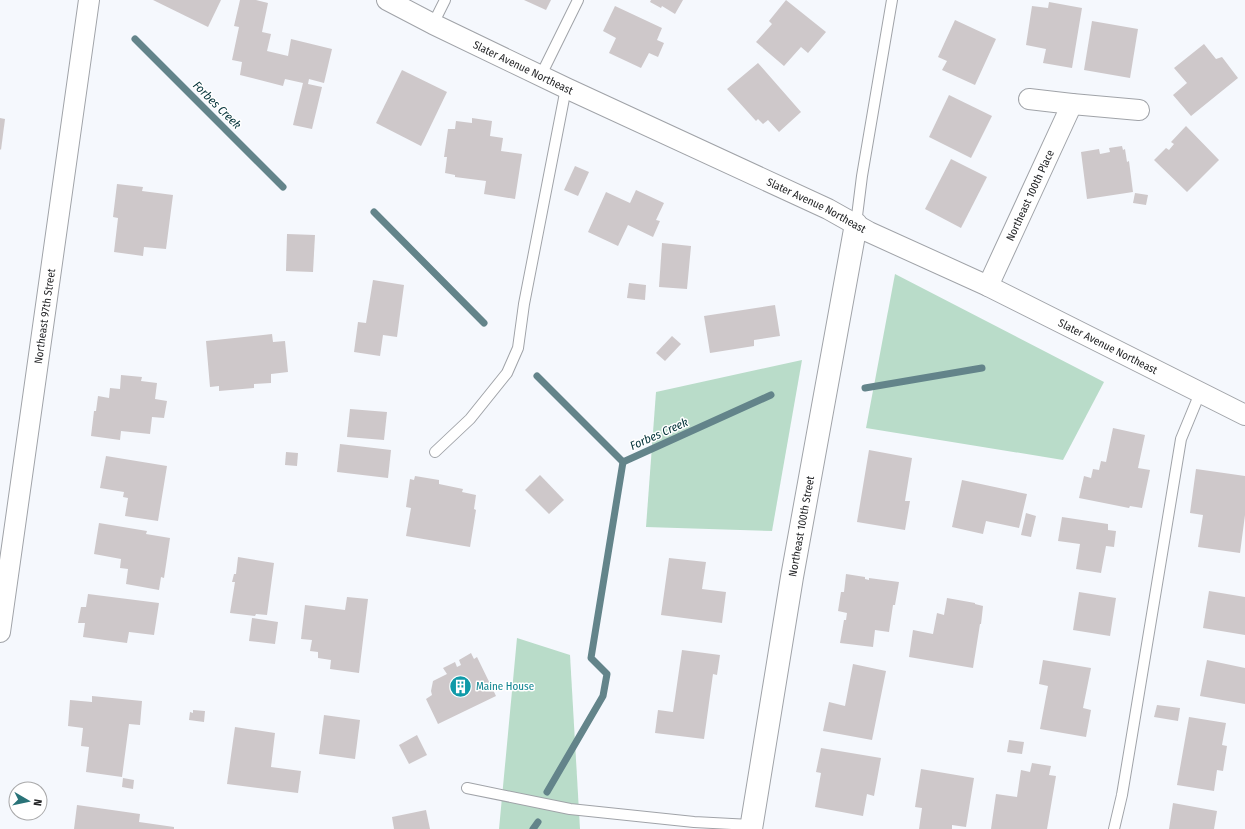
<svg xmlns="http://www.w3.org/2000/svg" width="1245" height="829" viewBox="0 0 1245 829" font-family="'Fira Sans Condensed',sans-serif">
<rect width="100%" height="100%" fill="#f5f8fd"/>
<g fill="#b9dcc9">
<path d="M895 274 1104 382 1063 460 866 428Z"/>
<path d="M802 360 772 531 646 527 656 392Z"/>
<path d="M517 638 570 655 580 829H499Z"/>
</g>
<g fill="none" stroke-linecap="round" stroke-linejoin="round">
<g stroke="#63848a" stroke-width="7">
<path d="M135 39 283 187"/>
<path d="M374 212 484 323"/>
<path d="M537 376 623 462 771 395"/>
<path d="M865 388 982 368"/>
<path d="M547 792 603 696 607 674 591 658 623 462"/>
<path d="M533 829 538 822"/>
</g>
</g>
<g fill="#cec8ca">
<path d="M153 0H221L208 27Z"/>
<path d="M240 0H256L268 3 262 32 271 34 267 51 288 56 291 39 332 49 324 83 309 79 308 84 322 87 312 129 293 125 303 83 285 79 283 86 240 75 242 62 232 60 239 27 234 26Z"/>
<path d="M524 0H551L546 10Z"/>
<path d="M651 0H683L675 14 662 6 661 8 650 2Z"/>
<path d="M786 0 826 32 808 53 801 47 784 66 756 42 772 24 769 21Z"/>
<path d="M1049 2 1082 8 1072 68 1043 63 1046 49 1026 45 1032 6 1048 8Z"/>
<path d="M615 6 662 28 657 40 664 43 658 57 649 53 641 68 609 53 616 38 603 31Z"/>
<path d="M955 20 996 39 975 85 942 70 947 61 938 57Z"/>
<path d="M1092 21 1138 29 1130 78 1084 70Z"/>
<path d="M1204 44 1216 59 1222 57 1238 78 1191 116 1173 95 1187 83 1174 68Z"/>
<path d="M758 63 801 112 779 132 768 120 763 124 758 119 756 121 727 89Z"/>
<path d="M402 70 447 92 421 146 376 123Z"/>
<path d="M949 95 992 116 971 158 929 137Z"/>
<path d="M0 118 5 119 1 150 0 149Z"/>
<path d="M472 118 492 121 490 136 503 138 501 151 522 154 515 199 484 194 486 181 455 177V175L445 173 447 157H444L448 129H455L456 121 472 123Z"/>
<path d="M1186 126 1219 160 1187 192 1154 160 1166 148 1169 150 1174 144 1171 142Z"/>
<path d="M1122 146 1123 150 1125 149 1127 162 1129 161 1133 192 1087 199 1081 152 1099 149 1100 154 1110 152 1109 148Z"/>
<path d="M951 159 987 177 961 228 925 209Z"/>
<path d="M575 166 589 172 578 196 564 190Z"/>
<path d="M117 184 143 187 142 191 173 195 166 249 144 247 143 256 114 252 118 218 113 217Z"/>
<path d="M636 190 664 203 656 220 660 221 653 237 628 225 618 246 588 232 606 192 630 203Z"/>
<path d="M1135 193 1148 195 1146 205 1133 203Z"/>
<path d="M287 234 315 235 313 272 286 271Z"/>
<path d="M662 243 691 246 687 289 659 287Z"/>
<path d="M373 280 404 285 397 337 383 335 380 356 354 352 358 322 366 323Z"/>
<path d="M629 283 646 285 645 300 627 298Z"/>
<path d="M775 305 780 336 754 340V346L710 353 704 316Z"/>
<path d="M272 334 273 342 285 341 288 372 271 374V383L254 384V388L219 391V386L210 387 206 341Z"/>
<path d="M672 336 681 344 665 361 656 353Z"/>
<path d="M121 375 142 377 141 381 157 383 155 399 167 401 164 418 152 417 150 434 121 431 120 440 91 436 94 411H96L98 396 109 398 110 388 120 389Z"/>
<path d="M350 409 387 412 384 440 347 437Z"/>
<path d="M1113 428 1145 435 1138 468 1150 470 1142 508 1130 506 1129 508 1079 498 1084 476 1091 478 1093 469 1099 470 1101 461 1106 462Z"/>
<path d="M340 444 391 450 388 478 337 472Z"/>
<path d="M869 450 912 458 905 501H910L905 530 857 522Z"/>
<path d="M286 452 298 453 297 466 285 465Z"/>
<path d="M106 456 167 466 158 521 125 516 128 498 123 497 124 492 100 488Z"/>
<path d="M1196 469 1245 476V515L1240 553 1198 547 1203 515 1190 513Z"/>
<path d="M540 475 564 500 549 514 525 490Z"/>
<path d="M415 476 439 480V484L463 489 462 492 476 495 474 509 476 510 470 547 406 536 411 508 406 507 410 479 414 480Z"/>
<path d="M962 480 1027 494 1019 528 986 521 983 534 952 527Z"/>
<path d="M1026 513 1036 516 1031 537 1021 535Z"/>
<path d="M1062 517 1108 524V530L1116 531 1114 547 1106 546 1101 573 1076 569 1080 544 1058 541Z"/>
<path d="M99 523 147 531 146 534 170 538 164 578 161 577 159 590 126 584 128 569 120 568 121 559 94 554Z"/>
<path d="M238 557 274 563 267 615 256 614 255 616 230 613 235 582H232L234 574H236Z"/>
<path d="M669 558 706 562 702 589 726 592 722 623 661 615Z"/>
<path d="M846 574 865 577V579L869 580V578L899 582 895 605H893L889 632 875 630 873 647 840 643 844 620H846L847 613 838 611 841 592H844Z"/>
<path d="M1209 591 1245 597V635L1203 628Z"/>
<path d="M1079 592 1116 598 1110 636 1073 630Z"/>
<path d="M88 594 159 603 154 635 129 632 127 643 83 637 85 623H78L81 607H86Z"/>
<path d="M347 597 368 599 359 673 330 669 331 660 318 658V652L310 651 312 640 301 639 305 605 345 610Z"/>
<path d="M947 598 975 603V604L983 606 981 624H980L973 668 909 657 913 630 933 634 937 613 944 615Z"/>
<path d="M252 618 278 622 275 644 249 641Z"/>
<path d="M682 650 720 655 717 675 713 674 704 739 655 733 658 710 673 712Z"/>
<path d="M471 653 474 659 477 657 496 696 438 724 426 699 432 695 431 691 433 681 447 674 443 668 455 662 457 667 461 665 459 660Z"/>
<path d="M1043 660 1091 668 1083 708 1091 710 1086 737 1040 729 1048 686 1039 684Z"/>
<path d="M1207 660 1245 668V704L1200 696Z"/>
<path d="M853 664 886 671 872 740 823 731 829 702 845 706Z"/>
<path d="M92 696 142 701 140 725 129 724 122 777 86 772 89 747 81 746 83 728 68 726 70 700 92 702Z"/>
<path d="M1157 705 1180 708 1178 721 1154 717Z"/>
<path d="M193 710 205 711 204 722 189 720 190 712 193 713Z"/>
<path d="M324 715 360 720 355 759 319 754Z"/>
<path d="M1189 717 1226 723 1222 745 1227 746 1223 771 1217 770 1214 791 1177 785Z"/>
<path d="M235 727 275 733 271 767 301 771 298 793 227 784Z"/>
<path d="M417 735 427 755 409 764 399 745Z"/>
<path d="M1009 740 1024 742 1022 754 1007 752Z"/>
<path d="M821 748 881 758 874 796 867 794 863 816 815 807 821 773 816 772Z"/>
<path d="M1032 763 1051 766 1049 775 1056 776 1047 829H991L996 794 1017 797 1021 770 1030 772Z"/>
<path d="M921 769 974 778 966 827 952 825V829H919L922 808 915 807Z"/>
<path d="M123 778 134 780 133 789 122 787Z"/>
<path d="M1173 803 1217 811 1214 829H1169Z"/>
<path d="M77 805 140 814 139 822 174 827V829H74Z"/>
<path d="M426 810 430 829H394L392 817Z"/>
</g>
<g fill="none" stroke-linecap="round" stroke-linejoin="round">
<defs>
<g id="lane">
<path d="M433 24 445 0"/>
<path d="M541 75 578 0"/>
<path d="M856 224 862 176 892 0"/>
<path d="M435 452 470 419 507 373 518 348 524 304 566 88"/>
<path d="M467 788 570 809 694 822 751 825"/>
<path d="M1114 829 1122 795 1132 735 1181 439 1200 393"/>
</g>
<g id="street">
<path id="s1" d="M387 0 433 24 566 88 828 209 869 232 988 286 1245 415"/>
<path d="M1029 99 1072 104"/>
<path id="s2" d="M988 286 1072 104 1139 110"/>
<path id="s3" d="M0 632 89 0"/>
</g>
<g id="secondary">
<path id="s4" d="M751 829 792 577 856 224"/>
</g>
</defs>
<use href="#lane" stroke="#a0a3a8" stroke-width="12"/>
<use href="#street" stroke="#a0a3a8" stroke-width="22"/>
<use href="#secondary" stroke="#a0a3a8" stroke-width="24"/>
<use href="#lane" stroke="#fff" stroke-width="10"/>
<use href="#street" stroke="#fff" stroke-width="20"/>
<use href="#secondary" stroke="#fff" stroke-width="22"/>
</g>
<defs>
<symbol id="building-disc" viewBox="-11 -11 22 22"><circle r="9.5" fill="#0f9aa8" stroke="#fff"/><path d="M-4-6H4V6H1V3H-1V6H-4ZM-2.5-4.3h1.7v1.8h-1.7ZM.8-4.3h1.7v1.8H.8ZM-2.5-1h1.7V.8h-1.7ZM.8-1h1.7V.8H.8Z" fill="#fff"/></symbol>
</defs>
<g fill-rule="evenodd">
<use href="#building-disc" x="448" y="674" width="25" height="25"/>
</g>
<g text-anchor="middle" stroke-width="3" stroke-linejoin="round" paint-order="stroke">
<g font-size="11" fill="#252628" stroke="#fff">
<text dy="4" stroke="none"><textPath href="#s1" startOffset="152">Slater Avenue Northeast</textPath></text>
<text dy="4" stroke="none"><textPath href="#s2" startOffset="100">Northeast 100th Place</textPath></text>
<text dy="4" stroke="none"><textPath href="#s1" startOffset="476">Slater Avenue Northeast</textPath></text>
<text dy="4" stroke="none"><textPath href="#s3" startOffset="319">Northeast 97th Street</textPath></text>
<text dy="4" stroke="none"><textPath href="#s1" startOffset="800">Slater Avenue Northeast</textPath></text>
<text dy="4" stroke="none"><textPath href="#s4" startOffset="307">Northeast 100th Street</textPath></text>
</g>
<g font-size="11" fill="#0d838f" stroke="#fff" text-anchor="start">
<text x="476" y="690">Maine House</text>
</g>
<g font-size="12" font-style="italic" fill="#033238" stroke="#fff">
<text transform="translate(217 105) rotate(45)" y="4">Forbes Creek</text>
<text transform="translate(659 434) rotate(-24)" y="4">Forbes Creek</text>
</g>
</g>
<g transform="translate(28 801) rotate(99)"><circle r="19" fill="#ffffff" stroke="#a8a8a9"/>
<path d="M0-3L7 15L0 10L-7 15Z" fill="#297378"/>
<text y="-6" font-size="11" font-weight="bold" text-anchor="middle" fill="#252628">N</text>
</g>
</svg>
